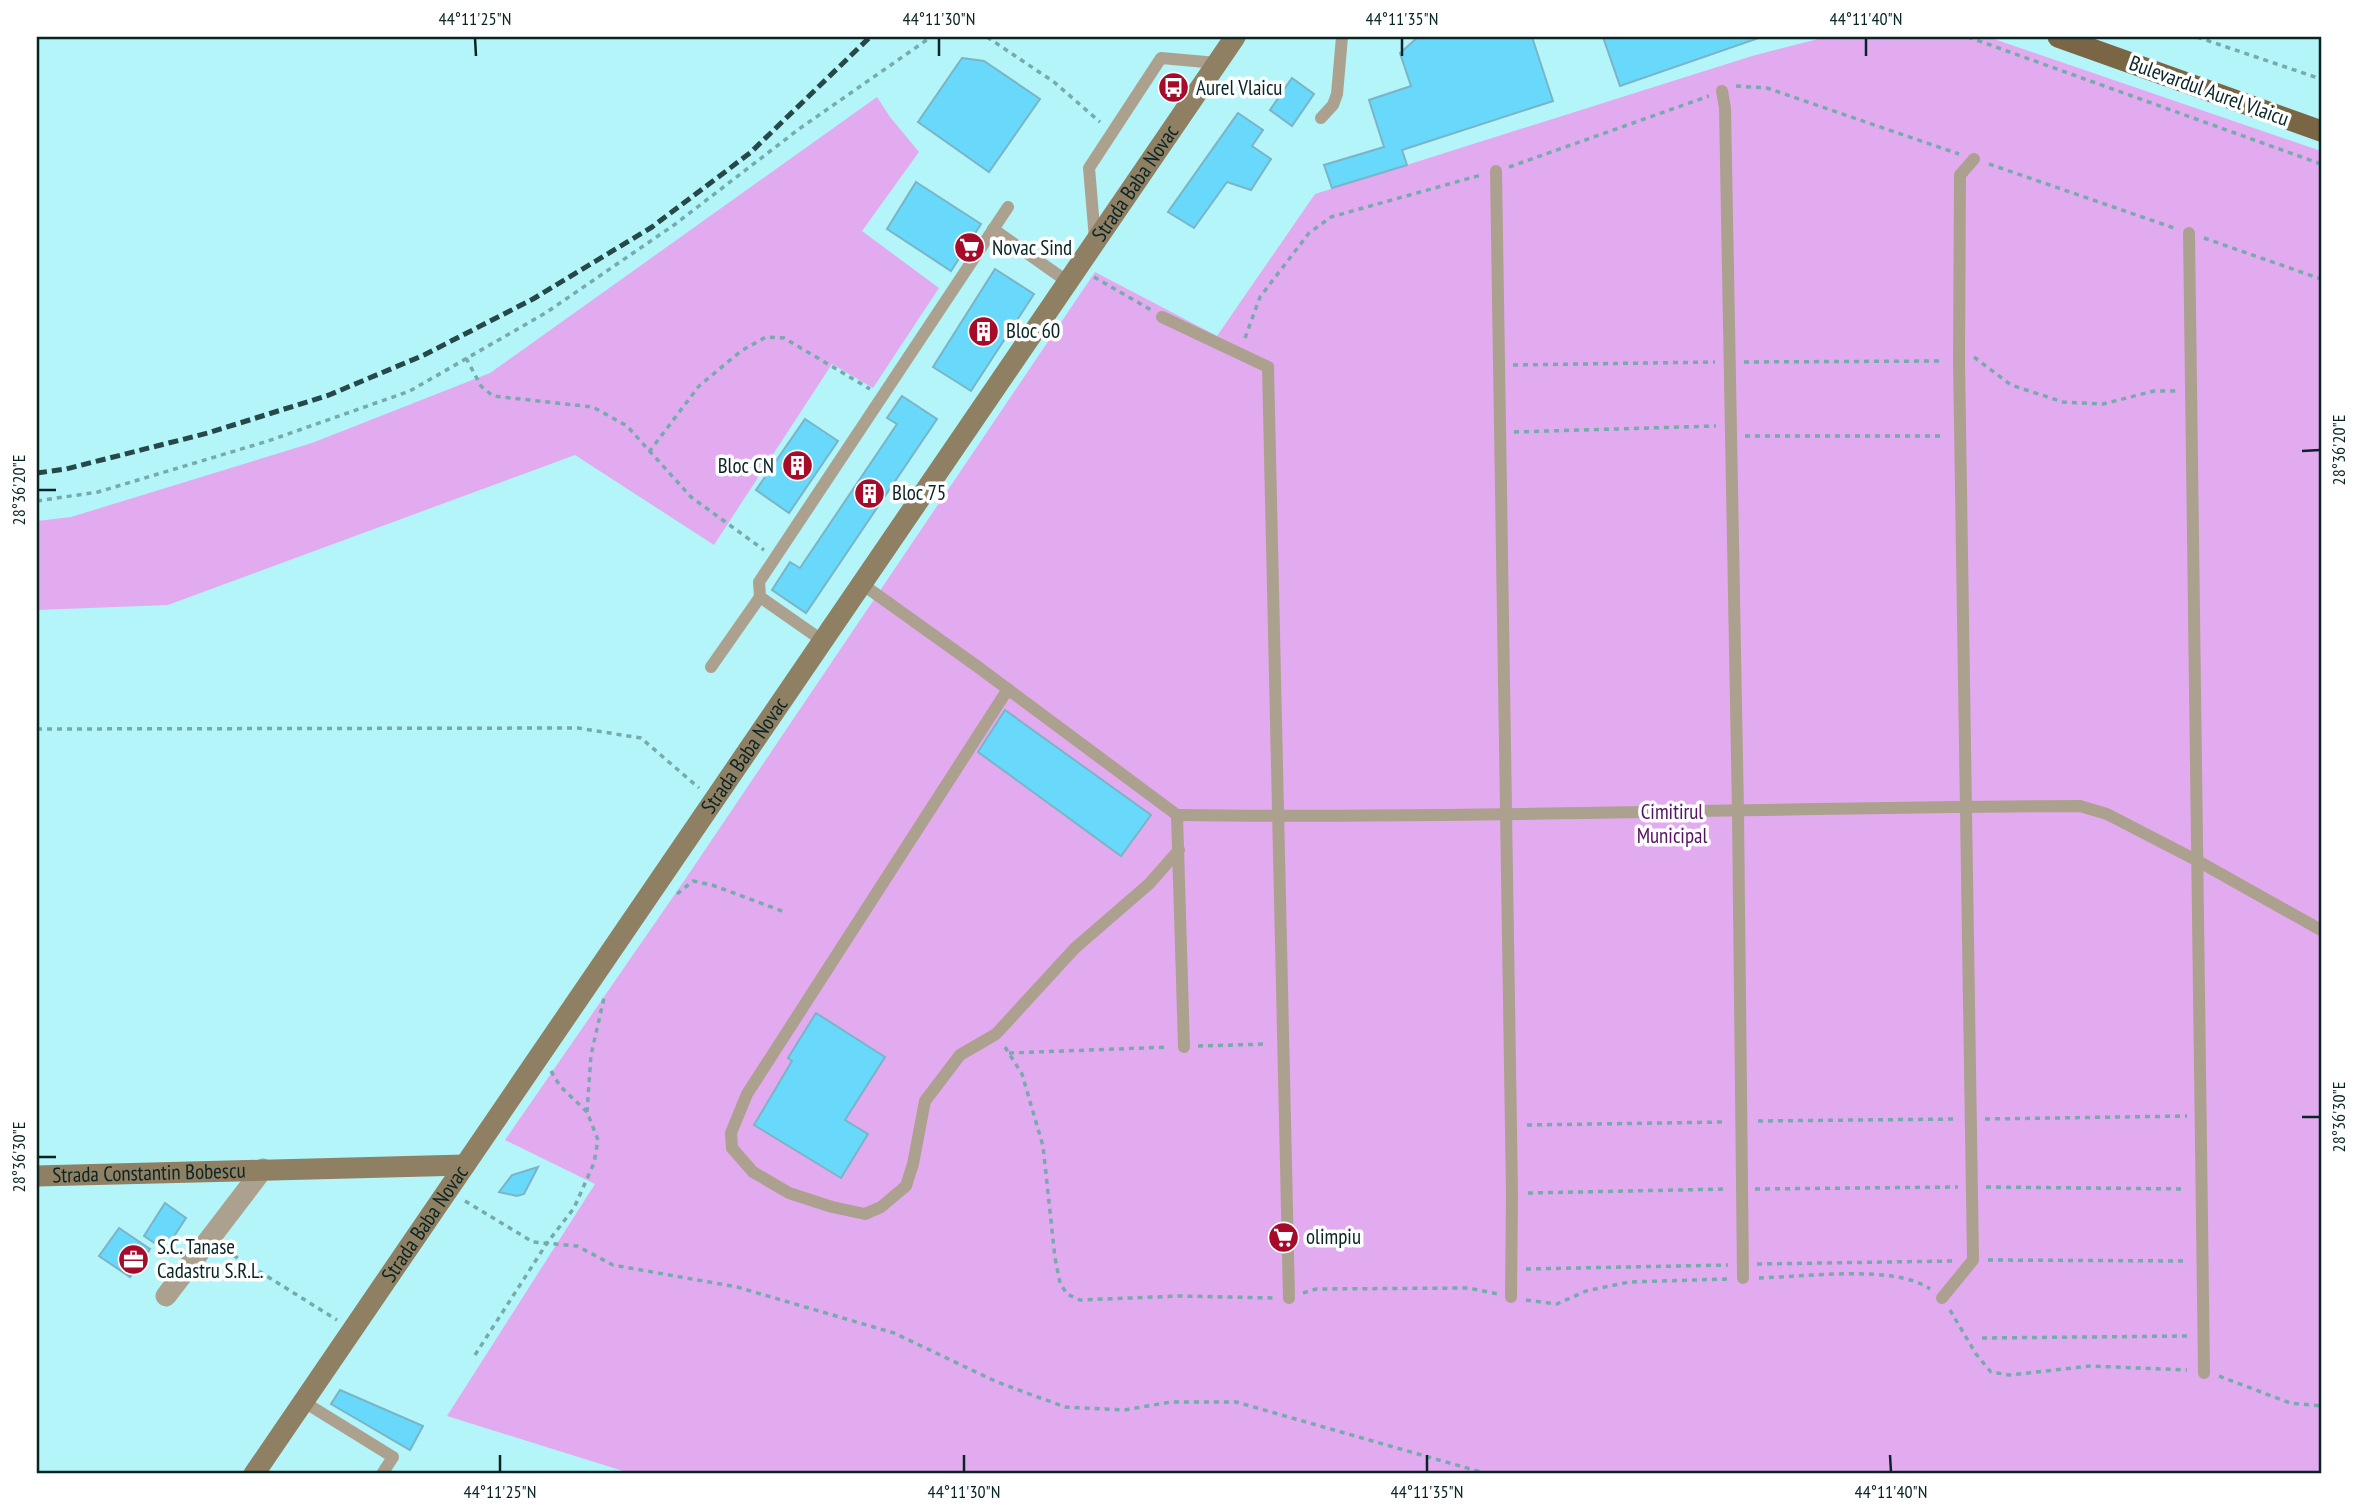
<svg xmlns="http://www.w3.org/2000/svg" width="2358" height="1511" viewBox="0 0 2358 1511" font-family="'PT Sans Narrow',sans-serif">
<rect width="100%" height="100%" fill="#b3f5f8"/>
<g fill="#e3abef">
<path d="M1826 37H1988L2321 151V1474H622L623 1471 447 1416 595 1184 505 1140 684 881 1095 272 1217 336 1315 194 1752 56Z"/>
<path d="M877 97 890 117 919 152 862 231 939 288 873 388 832 364 714 545 575 455 168 605 37 610V521L71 517 312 443 490 373Z"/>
</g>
<g fill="#68d9fb" stroke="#7bb4c7" stroke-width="2">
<path d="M1418 37H1532L1553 101 1402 150 1407 165 1332 188 1324 165 1384 147 1369 100 1411 86 1400 53Z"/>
<path d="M1603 37H1755L1756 39 1620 86Z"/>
<path d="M962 58 984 61 1040 99 989 172 918 122Z"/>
<path d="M1292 78 1314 94 1292 126 1270 110Z"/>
<path d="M1238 113 1263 130 1252 146 1271 159 1251 190 1227 182 1194 228 1168 212Z"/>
<path d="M916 182 981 224 951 271 887 229Z"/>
<path d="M995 269 1034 294 971 391 933 367Z"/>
<path d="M902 396 937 419 806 613 772 590 790 562 800 568 897 424 887 418Z"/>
<path d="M805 419 838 441 789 513 756 490Z"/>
<path d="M1005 710 1151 815 1121 856 978 752Z"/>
<path d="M816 1013 885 1057 845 1120 868 1134 841 1178 754 1125 792 1061 788 1058Z"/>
<path d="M538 1167 524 1194 517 1196 499 1192 512 1175Z"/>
<path d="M165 1203 186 1218 165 1250 144 1236Z"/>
<path d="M119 1228 150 1249 130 1277 99 1256Z"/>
<path d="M340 1390 423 1426 410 1450 331 1404Z"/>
</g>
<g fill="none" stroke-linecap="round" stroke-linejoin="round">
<g stroke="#76aaac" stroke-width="3.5" stroke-dasharray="5 5" stroke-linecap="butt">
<path d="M987 37 1054 82 1100 122"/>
<path d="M1968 37 2321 164"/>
<path d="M2197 37 2321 79"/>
<path d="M1736 86 1767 88 1959 154"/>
<path d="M1989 164 2174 228"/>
<path d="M1509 167 1709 96"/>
<path d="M2204 238 2321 279"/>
<path d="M1094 277 1151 310"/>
<path d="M1245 338 1260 297 1309 233 1331 217 1481 175"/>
<path d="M1974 357 2011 385 2063 402 2103 404 2154 391H2177"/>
<path d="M466 358 481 386 493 396 593 407 627 426 691 497 764 550"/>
<path d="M1744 362 1943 361"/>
<path d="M1513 365 1715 362"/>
<path d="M1514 432 1716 426"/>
<path d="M1745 436H1944"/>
<path d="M649 452 699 386 741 351 766 337 784 338 870 389"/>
<path d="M37 501 98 492 268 441 410 391 547 312 674 225 799 129 931 37"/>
<path d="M37 729 578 728 641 738 699 788"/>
<path d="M677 894 693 881 712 885 787 913"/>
<path d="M1198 1046 1267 1044"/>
<path d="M1005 1047 1022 1074 1043 1146 1055 1258 1060 1283 1067 1294 1080 1300 1180 1296 1275 1298"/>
<path d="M1009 1053 1169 1047"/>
<path d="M551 1071 560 1086 587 1112"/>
<path d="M1985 1119 2187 1116"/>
<path d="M1758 1121 1956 1119"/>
<path d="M1527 1125 1725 1122"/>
<path d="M1986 1187 2185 1189"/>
<path d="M1755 1189 1958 1187"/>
<path d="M1528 1193 1727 1189"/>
<path d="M465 1201 533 1242 577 1246 613 1265 737 1287 894 1333 997 1382 1065 1407 1124 1410 1171 1402H1236L1488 1474"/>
<path d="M225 1250 337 1320"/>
<path d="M1988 1260 2186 1261"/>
<path d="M1757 1264 1952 1261"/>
<path d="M1526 1269 1728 1265"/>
<path d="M1759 1278C1802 1277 1896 1264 1930 1289"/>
<path d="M1303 1293 1316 1289 1469 1288 1498 1294"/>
<path d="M1526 1300 1557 1304 1586 1291 1629 1282 1727 1279"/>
<path d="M1950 1310 1976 1354 1991 1372 2010 1375 2090 1366 2187 1370"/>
<path d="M1982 1338 2187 1336"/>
<path d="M475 1355 547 1243 574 1208 594 1163 598 1140 587 1112 591 1055 604 998"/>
<path d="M2219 1376 2290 1403 2321 1406"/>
</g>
<g stroke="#aca18e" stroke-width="12">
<path d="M1722 91 1725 108 1738 812 1743 1278"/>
<path d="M1321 118 1333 105 1337 94 1342 37"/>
<path d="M1496 171 1512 1194 1511 1297"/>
<path d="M993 229 1068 282"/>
<path d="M2189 233 2204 1373"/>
<path d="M1095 239 1089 168 1161 58 1217 63"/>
<path d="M1162 317 1268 367 1289 1298"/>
<path d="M862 584 978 667 1177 815 1184 1047"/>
<path d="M823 641 760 597 759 582 1008 207"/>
<path d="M711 667 760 597"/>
<path d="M1008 689 747 1094 731 1133 732 1148 753 1172 789 1193 832 1207 865 1214 881 1207 906 1186 913 1164 925 1101 960 1055 996 1034 1075 948 1149 884 1179 850"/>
<path d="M1177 815C1478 819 1779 807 2080 806L2107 814 2196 860 2321 930"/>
<path d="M1942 1298 1973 1260 1959 361 1960 175 1974 159"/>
<path d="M304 1402 393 1457 382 1474"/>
</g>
<path stroke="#aca18e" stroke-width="21" d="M166 1296 263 1169"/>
<g stroke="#8f7f63" stroke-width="21">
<path id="s1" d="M37 1176 465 1165"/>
<path id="s2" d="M254 1474 1235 37"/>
</g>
<path stroke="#7a6644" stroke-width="21" d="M2058 37 2321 131"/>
<path stroke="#264849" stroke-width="5" stroke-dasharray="10 5" stroke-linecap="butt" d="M37 473 66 469 208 433 329 395 424 355 533 299 652 227 750 153 870 37"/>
</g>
<path fill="none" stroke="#092425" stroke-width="2.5" d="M475 38 476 56M939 38V56M1402 38V56M1866 38V56M2302 451 2320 450M38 490H56M2302 1117H2320M38 1157H56M500 1455V1472M964 1455V1472M1427 1455V1472M1890 1455 1891 1472"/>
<defs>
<symbol id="bus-disc" viewBox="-11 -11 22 22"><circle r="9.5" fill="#a60b2a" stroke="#fff"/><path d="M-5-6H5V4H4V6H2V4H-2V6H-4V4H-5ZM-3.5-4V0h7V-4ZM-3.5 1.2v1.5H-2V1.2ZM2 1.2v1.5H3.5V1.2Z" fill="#fff"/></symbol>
<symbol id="supermarket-disc" viewBox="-11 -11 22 22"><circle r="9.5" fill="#a60b2a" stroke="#fff"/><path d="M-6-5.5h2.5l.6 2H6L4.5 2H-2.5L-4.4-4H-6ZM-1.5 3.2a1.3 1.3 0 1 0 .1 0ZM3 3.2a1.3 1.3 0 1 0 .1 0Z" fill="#fff"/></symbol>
<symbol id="building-disc" viewBox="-11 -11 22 22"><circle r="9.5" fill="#a60b2a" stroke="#fff"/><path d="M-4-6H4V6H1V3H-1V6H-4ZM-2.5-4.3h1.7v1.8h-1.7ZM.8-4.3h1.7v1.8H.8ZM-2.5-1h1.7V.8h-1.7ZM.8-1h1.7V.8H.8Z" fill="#fff"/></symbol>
<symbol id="office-disc" viewBox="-11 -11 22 22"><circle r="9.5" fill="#a60b2a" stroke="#fff"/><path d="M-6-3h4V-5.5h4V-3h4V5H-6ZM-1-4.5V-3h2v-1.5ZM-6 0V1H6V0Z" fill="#fff"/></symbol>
</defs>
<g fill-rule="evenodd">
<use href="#bus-disc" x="1156" y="70" width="35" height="35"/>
<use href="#supermarket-disc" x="952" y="230" width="35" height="35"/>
<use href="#building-disc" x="966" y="314" width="35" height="35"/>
<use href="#building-disc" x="780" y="448" width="35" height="35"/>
<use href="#building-disc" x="852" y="476" width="35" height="35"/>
<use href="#supermarket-disc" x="1266" y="1220" width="35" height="35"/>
<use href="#office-disc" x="116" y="1242" width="35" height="35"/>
</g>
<g text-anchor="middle" stroke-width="7" stroke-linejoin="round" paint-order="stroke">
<g font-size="21" fill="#092425" stroke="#fff" text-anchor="start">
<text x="1196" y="95">Aurel Vlaicu</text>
<text x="992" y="255">Novac Sind</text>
<text x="1006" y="338">Bloc 60</text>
<text x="774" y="473" text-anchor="end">Bloc CN</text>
<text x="892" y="500">Bloc 75</text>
<text x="1306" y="1244">olimpiu</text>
<text x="157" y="1254">S.C. Tanase<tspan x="157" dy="24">Cadastru S.R.L.</tspan></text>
</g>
<g font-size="21" fill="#092425" stroke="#fff">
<text transform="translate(2209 91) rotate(20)" y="7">Bulevardul Aurel Vlaicu</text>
<text dy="7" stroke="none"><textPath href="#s2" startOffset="1563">Strada Baba Novac</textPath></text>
<text dy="7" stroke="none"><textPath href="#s2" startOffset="870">Strada Baba Novac</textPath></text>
<text dy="7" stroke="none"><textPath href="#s1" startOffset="112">Strada Constantin Bobescu</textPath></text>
<text dy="7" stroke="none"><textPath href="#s2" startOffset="303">Strada Baba Novac</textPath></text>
</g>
<g font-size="21" fill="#571264" stroke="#fff">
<text x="1672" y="819">Cimitirul<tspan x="1672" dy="24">Municipal</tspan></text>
</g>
</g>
<rect width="2358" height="1511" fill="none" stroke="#ffffff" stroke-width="77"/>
<rect x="38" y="38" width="2282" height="1434" fill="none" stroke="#092425" stroke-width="2.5"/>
<g font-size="18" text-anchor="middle" fill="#092425">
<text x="475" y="25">44°11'25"N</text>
<text x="939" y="25">44°11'30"N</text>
<text x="1402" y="25">44°11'35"N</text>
<text x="1866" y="25">44°11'40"N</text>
<text transform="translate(2339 450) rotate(-90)" y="6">28°36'20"E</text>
<text transform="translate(19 490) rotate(-90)" y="6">28°36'20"E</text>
<text transform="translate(2339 1117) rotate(-90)" y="6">28°36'30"E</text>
<text transform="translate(19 1157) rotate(-90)" y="6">28°36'30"E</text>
<text x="500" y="1498">44°11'25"N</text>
<text x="964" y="1498">44°11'30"N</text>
<text x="1427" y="1498">44°11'35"N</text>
<text x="1891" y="1498">44°11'40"N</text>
</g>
</svg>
